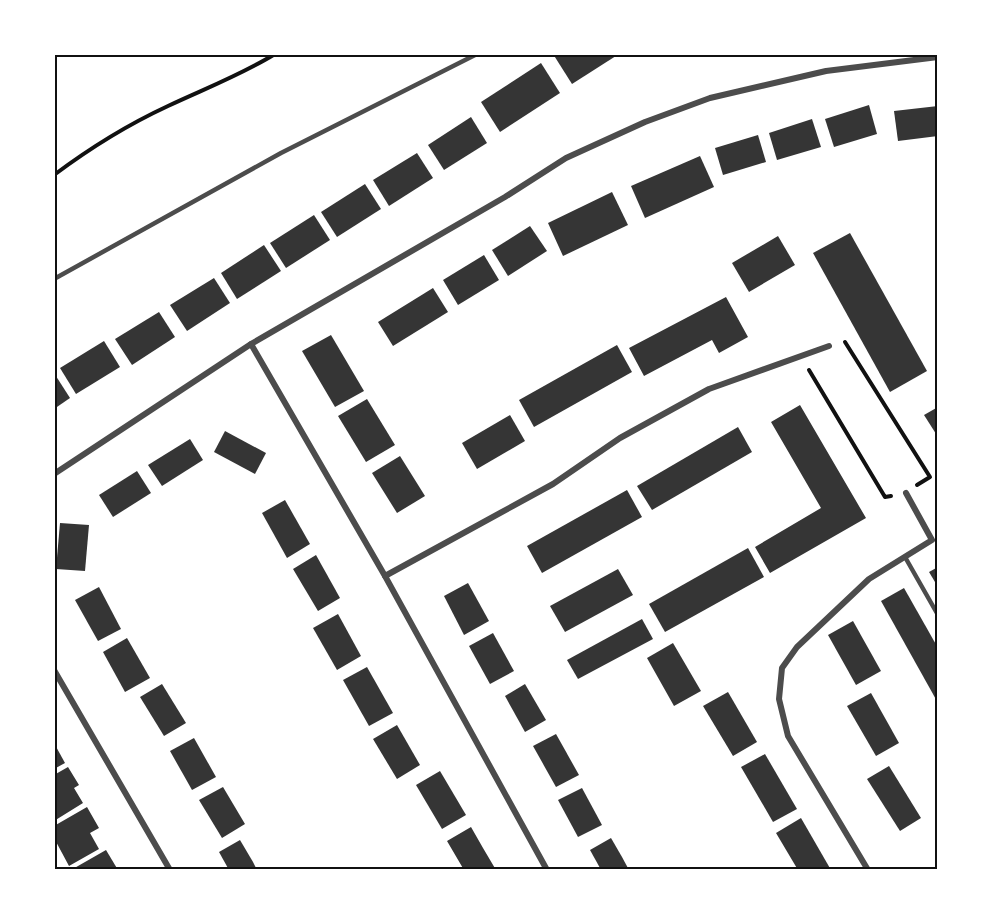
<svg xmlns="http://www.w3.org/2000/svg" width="992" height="924" viewBox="0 0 992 924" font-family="Manrope,sans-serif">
<rect width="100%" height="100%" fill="#fff"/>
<g fill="#353535">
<path d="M553 54H619L572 84Z"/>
<path d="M541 63 560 93 500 132 481 102Z"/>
<path d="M869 105 877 134 834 147 825 119Z"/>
<path d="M938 106V136L898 141 894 111Z"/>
<path d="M471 117 487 143 444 170 428 145Z"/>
<path d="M812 119 821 147 777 160 769 133Z"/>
<path d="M758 135 766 162 723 175 715 148Z"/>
<path d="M417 153 433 178 389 206 373 180Z"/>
<path d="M700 156 714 187 645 218 631 186Z"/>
<path d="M365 184 381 209 337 237 321 212Z"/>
<path d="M612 192 628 225 563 256 548 223Z"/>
<path d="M314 215 330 240 286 268 270 243Z"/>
<path d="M530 226 547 251 508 276 492 250Z"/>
<path d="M850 233 927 371 890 392 813 253Z"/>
<path d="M778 236 795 265 749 292 732 263Z"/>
<path d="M264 245 281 271 237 299 221 273Z"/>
<path d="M484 255 499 280 458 305 443 280Z"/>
<path d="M214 278 230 303 187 331 170 305Z"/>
<path d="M433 288 448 312 393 346 378 322Z"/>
<path d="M726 297 748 337 719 353 712 340 644 376 629 348Z"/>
<path d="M159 312 175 337 132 365 115 339Z"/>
<path d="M331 335 364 391 335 407 302 351Z"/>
<path d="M104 341 120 367 76 394 60 368Z"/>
<path d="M617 345 632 372 534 427 519 400Z"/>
<path d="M54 373 70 398 54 409Z"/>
<path d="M367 399 395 445 366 462 338 416Z"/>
<path d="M800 405 866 518 770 573 755 547 821 508 771 422Z"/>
<path d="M938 407V437L924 415Z"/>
<path d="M510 415 525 441 477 469 462 443Z"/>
<path d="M738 427 752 452 652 510 637 486Z"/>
<path d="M225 431 266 453 255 474 214 452Z"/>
<path d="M190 439 203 460 162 486 148 465Z"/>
<path d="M400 456 425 496 397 513 372 473Z"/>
<path d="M137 471 151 493 113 517 99 495Z"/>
<path d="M627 490 642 517 542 573 527 546Z"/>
<path d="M285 500 310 544 287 558 262 513Z"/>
<path d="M60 523 89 525 85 571 56 569Z"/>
<path d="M748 548 764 577 665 632 649 604Z"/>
<path d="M316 555 340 598 318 611 293 569Z"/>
<path d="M938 567V587L929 572Z"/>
<path d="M618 569 633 595 565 632 550 606Z"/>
<path d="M468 583 489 621 464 635 444 596Z"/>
<path d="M99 587 121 629 98 641 75 600Z"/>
<path d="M904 588 938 648V703L881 601Z"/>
<path d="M338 614 361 656 337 670 313 628Z"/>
<path d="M642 619 653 639 578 679 567 660Z"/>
<path d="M853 621 881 671 856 685 828 635Z"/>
<path d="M493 633 514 671 490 684 469 646Z"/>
<path d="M127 638 150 678 125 692 103 652Z"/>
<path d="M673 643 701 691 674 706 647 658Z"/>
<path d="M367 667 393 713 369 726 343 680Z"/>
<path d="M162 684 186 723 164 736 140 697Z"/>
<path d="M525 684 546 720 525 732 505 696Z"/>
<path d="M728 692 757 742 733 756 703 706Z"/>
<path d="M871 693 899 743 876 756 847 706Z"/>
<path d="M397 725 420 765 397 779 373 739Z"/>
<path d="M556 734 579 775 556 787 533 746Z"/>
<path d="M194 738 216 777 192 790 170 751Z"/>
<path d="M54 743 65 763 54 769Z"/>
<path d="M765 754 797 809 773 822 741 767Z"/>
<path d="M889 766 921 818 900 831 867 779Z"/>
<path d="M68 767 79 785 74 788 83 803 54 821V775Z"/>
<path d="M440 771 466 815 442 829 416 785Z"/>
<path d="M223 787 245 824 222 838 199 800Z"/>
<path d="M582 788 602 825 578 837 558 800Z"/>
<path d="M87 807 99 828 90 833 99 849 69 866 54 838V826Z"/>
<path d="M801 818 831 870H798L776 833Z"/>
<path d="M471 827 483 848 496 870H464L447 841Z"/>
<path d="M611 838 622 857 629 870 600 868 590 850Z"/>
<path d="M240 840 253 862 257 870H229L219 852Z"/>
<path d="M106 850 118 870H71Z"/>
</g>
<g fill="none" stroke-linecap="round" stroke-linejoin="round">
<g stroke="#111" stroke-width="4">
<path d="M54 175C90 148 127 125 168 106 204 89 241 75 275 54"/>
<path d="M845 342 930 477 917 485"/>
<path d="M809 370 885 497 891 496"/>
</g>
<g stroke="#4c4c4c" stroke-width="4.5">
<path d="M54 279 281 153 477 54"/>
<path d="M905 557 938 615"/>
</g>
<g stroke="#4c4c4c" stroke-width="6">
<path d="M251 344 385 576 547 870"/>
<path d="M54 474 251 344 505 197 566 158 645 122 710 98 826 71 938 57"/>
<path d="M385 576 553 484 620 438 709 389 829 346"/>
<path d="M54 670 170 870"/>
<path d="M868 870 788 736 779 699 782 668 797 647 869 579 932 540 906 493"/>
</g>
</g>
<rect width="992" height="924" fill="none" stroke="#ffffff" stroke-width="111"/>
<rect x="56" y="56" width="880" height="812" fill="none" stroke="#111" stroke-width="2"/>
</svg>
